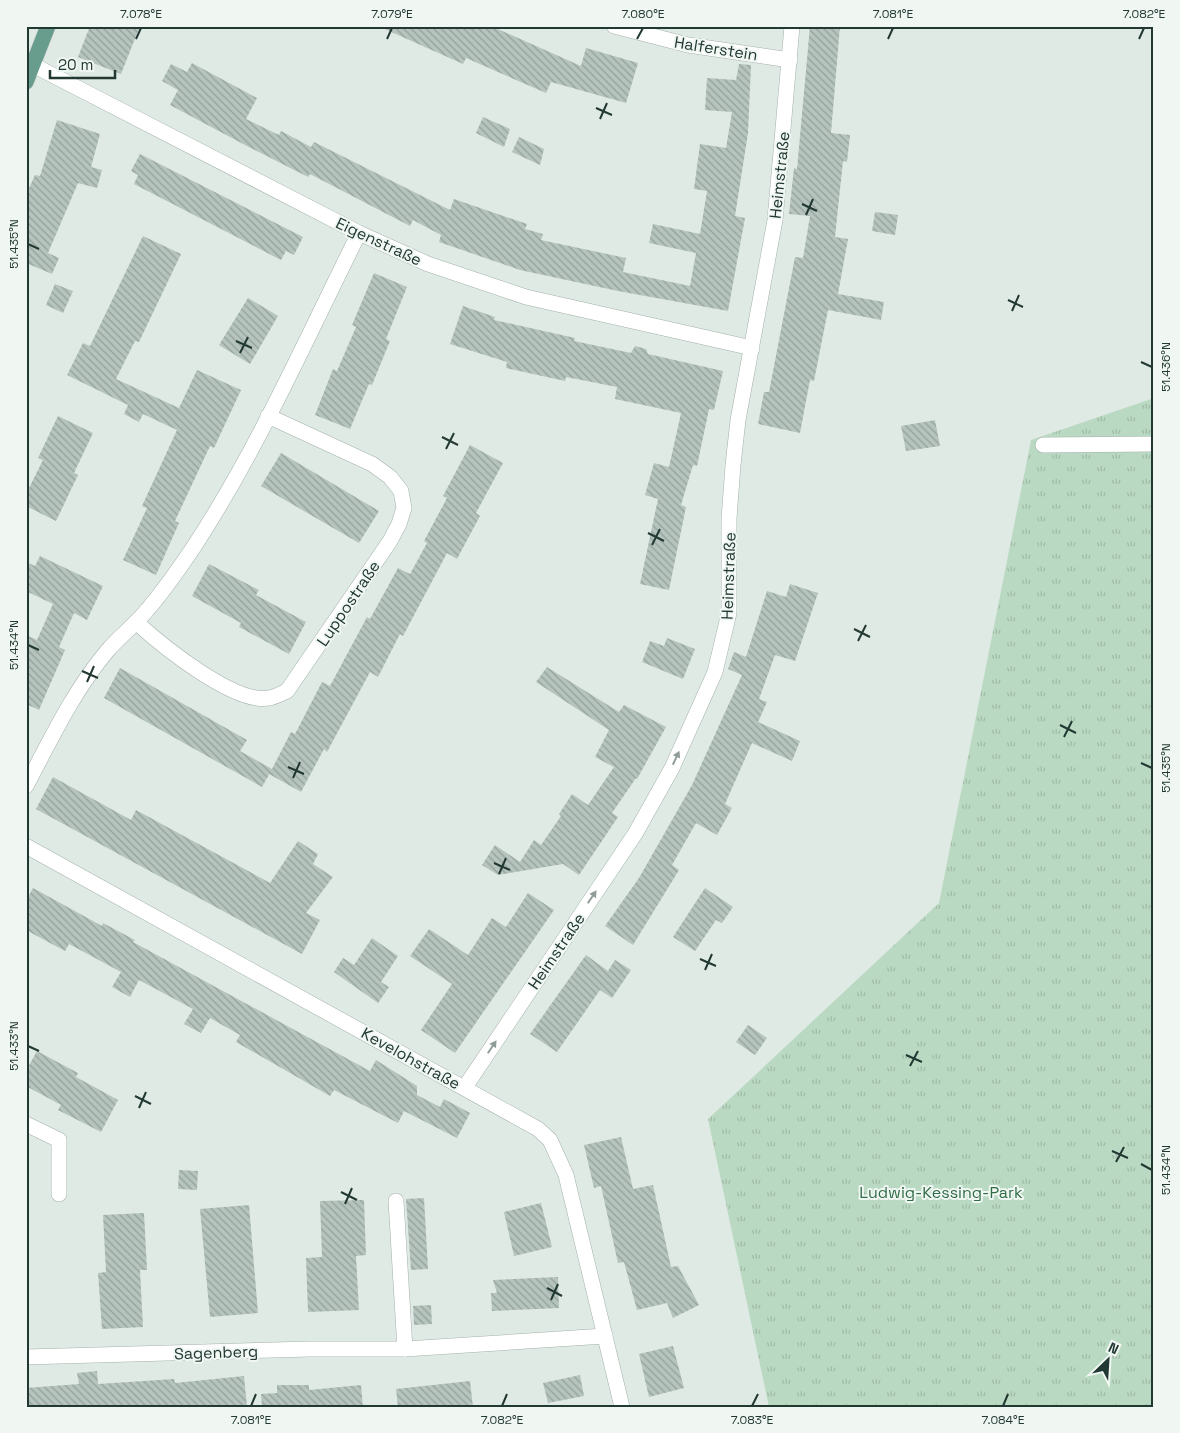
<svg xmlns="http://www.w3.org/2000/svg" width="1180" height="1433" viewBox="0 0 1180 1433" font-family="'Space Grotesk',sans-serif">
<defs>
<pattern id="grass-tufts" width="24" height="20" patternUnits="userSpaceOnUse" patternTransform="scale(1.25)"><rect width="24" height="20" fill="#bad9c2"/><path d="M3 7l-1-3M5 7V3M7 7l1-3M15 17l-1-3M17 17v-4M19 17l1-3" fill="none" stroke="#a0bba7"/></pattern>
<pattern id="building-back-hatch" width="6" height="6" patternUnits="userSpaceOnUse" patternTransform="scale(1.25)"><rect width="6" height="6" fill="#b6c4be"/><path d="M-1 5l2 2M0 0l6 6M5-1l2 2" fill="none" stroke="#94a09b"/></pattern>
</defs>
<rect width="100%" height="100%" fill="#e0eae5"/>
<path fill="url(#grass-tufts)" d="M1154 398V1407H769L708 1119 939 903 1031 440Z"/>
<g fill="url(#building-back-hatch)">
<path d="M90 26H140L121 74 78 57Z"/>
<path d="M378 26H491L581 66 586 48 638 63 626 103 551 82 546 93 466 58 463 64Z"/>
<path d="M810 26H840L831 133 850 135 847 162 843 161 835 237 848 239 838 294 884 302 881 320 828 310 814 381 810 380 800 433 758 424 764 392H769L795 257 803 258 810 216 789 214 794 168 797 169Z"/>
<path d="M192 63 257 98 246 119 279 135 281 131 311 147 314 142 450 210 454 199 527 224 525 229 543 234 541 240 626 258 623 272 690 286 696 253 649 243 653 224 700 234 707 191 694 189 700 144 726 148 732 112 705 110 707 78 736 80 739 64 751 65 748 133 735 216 745 218 728 311 618 291 520 270 439 242 441 235 413 220 410 226 310 174 308 177 245 145 170 105 178 90 162 81 171 64 187 72Z"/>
<path d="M483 117 510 129 504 147 476 133Z"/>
<path d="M57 120 100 134 91 167 102 170 97 188 78 183 48 253 59 258 52 274 26 263V195L35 175 40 176Z"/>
<path d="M519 137 544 149 540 165 512 152Z"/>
<path d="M140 154 303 237 294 255 286 251 281 260 134 184 138 175 131 171Z"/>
<path d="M875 212 898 215 895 235 872 231Z"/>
<path d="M143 236 181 254 139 342 135 341 116 379 179 408 197 370 241 390 214 448 210 446 175 521 179 523 156 575 123 560 147 508 142 506 177 430 143 414 139 422 124 414 128 405 67 375 83 343 90 346Z"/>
<path d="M374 273 407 287 386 339 390 341 372 385 369 384 350 429 315 415 333 369 337 371 356 327 352 325Z"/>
<path d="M55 284 73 291 63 313 46 305Z"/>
<path d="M248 298 278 316 250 364 219 345Z"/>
<path d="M463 306 495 317 494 320 575 338 574 341 631 353 635 346 646 349 648 354 723 371 714 410 709 409 697 466 693 465 681 505 686 507 669 590 640 584 658 499 645 495 654 463 669 467 681 413 615 399 617 387 566 377 565 381 506 368 507 362 450 344Z"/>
<path d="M58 416 93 433 74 473 78 475 56 521 26 506V494L43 460 38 458Z"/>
<path d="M935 420 940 446 906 451 901 426Z"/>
<path d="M470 445 503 463 476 513 480 516 457 559 447 553 403 636 400 634 378 677 370 672 327 752 324 749 301 792 269 774 271 771 262 787 104 698 120 668 247 740 240 751 272 769 291 732 295 734 322 682 330 686 367 617 370 619 398 568 410 574 427 543 424 541 447 498 443 496Z"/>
<path d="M281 453 379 511 359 543 261 486Z"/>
<path d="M40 556 103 586 87 620 74 613 59 647 65 650 39 710 26 704V635L37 640 53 604 26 591V562L35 566Z"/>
<path d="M209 564 259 590 256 595 306 622 289 654 239 627 241 623 192 596Z"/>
<path d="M790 584 818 593 795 661 775 655 759 699 767 702 758 722 800 741 792 761 752 743 725 804 732 808 717 835 696 823 672 865 679 870 633 945 605 926 639 878 692 785 742 675 728 669 734 652 746 657 767 591 786 597Z"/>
<path d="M667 638 695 649 683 679 642 662 650 641 664 646Z"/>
<path d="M547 667 619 712 624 705 666 727 637 779 636 778 612 813 618 817 579 875 563 864 498 875 482 865 495 845 520 862 534 840 541 845 561 816 559 814 572 794 588 805 614 767 595 757 609 730 536 682Z"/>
<path d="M53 777 131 820 136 810 270 883 298 841 318 854 313 864 333 877 306 913 320 920 302 954 36 809Z"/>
<path d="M33 888 102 926 103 923 135 940 133 942 370 1071 376 1060 417 1086V1095L440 1107 444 1099 470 1113 457 1138 404 1111 398 1123 334 1090 330 1096 236 1042 240 1035 210 1018 201 1033 184 1024 193 1009 139 980 130 997 112 987 121 972 69 944 65 951 26 930V901Z"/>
<path d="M705 888 733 907 722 923 716 920 695 951 673 937Z"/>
<path d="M528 893 554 910 455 1053 421 1030 452 984 410 956 429 929 468 955 492 918 506 927Z"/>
<path d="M372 938 398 956 381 982 389 987 378 1003 334 972 343 958 354 965Z"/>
<path d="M586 955 608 971 615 960 631 970 612 998 600 990 557 1052 530 1034Z"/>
<path d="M748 1025 767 1038 755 1055 736 1042Z"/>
<path d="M37 1051 78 1073 76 1077 118 1100 101 1132 58 1110 61 1105 26 1086V1071Z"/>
<path d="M621 1137 633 1189 653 1185 671 1267 678 1266 699 1305 673 1318 667 1303 637 1310 624 1262 618 1263 601 1186 594 1188 584 1145Z"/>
<path d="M179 1170 198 1171 197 1190 178 1189Z"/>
<path d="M424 1198 428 1269 411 1270 406 1199Z"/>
<path d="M364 1200 366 1255 356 1256 359 1310 308 1312 306 1258 322 1257 320 1201Z"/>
<path d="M541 1203 552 1247 514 1256 504 1212Z"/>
<path d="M249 1205 258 1313 210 1317 200 1209Z"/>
<path d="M144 1213 147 1270H140L143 1327 102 1329 98 1273 106 1272 103 1215Z"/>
<path d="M558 1277 559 1308 492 1311 491 1293H497L493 1280Z"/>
<path d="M431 1305 432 1324 414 1325 413 1306Z"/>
<path d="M673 1346 684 1388 649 1397 639 1354Z"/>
<path d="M97 1371 98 1384 174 1379 175 1383 244 1376 247 1407H26V1388L79 1384 77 1373Z"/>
<path d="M580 1375 584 1396 548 1403 543 1383Z"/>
<path d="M470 1381 473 1407H398L396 1389Z"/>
<path d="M277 1385H309V1390L361 1385 363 1407H262L261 1394 277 1393Z"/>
</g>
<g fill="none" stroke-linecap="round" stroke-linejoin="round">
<defs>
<g id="minor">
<path d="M614 26 688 45 790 60"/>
<path d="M33 65 359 233 428 264 526 297 752 348"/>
<path d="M1043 445 1154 444"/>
<path d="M136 622C161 645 235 705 269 698 275 697 282 693 287 691L390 541 399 524 404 508 401 491 390 477 372 464 268 416"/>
<path d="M26 786C51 739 74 690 108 650 121 635 136 624 148 609 165 589 181 566 195 545 259 447 307 337 359 233"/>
<path d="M26 846 538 1129 550 1140 566 1175 622 1407"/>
<path d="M465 1087 635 834 672 768 715 672 729 613V519L733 465 738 420 775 220 792 26"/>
<path d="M26 1124 59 1140V1194"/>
<path d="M396 1201 405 1349"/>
<path d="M26 1357 310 1349H405L605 1336"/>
</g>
<path id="major" d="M26 82 48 26"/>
</defs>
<use href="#minor" stroke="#a3b1ac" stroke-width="16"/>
<use href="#major" stroke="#c1c7c6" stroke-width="16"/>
<use href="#minor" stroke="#fff" stroke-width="15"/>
<use href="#major" stroke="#689c8d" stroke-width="15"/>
</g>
<defs><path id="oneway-solid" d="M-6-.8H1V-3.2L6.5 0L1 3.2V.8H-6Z" transform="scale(1.25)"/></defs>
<g fill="#909c98">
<use href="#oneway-solid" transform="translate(676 758) rotate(-65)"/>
<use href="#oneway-solid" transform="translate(592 897) rotate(-56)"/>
<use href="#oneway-solid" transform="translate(492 1047) rotate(-56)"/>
</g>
<path fill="none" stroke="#223832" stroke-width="2" d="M136 39 141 28M387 39 392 28M637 39 643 28M888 39 893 28M1139 39 1144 28M596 108 612 115M600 119 607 103M802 204 817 211M806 215 813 199M28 244 39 249M1008 300 1023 307M1012 311 1019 295M236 341 252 348M240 353 248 337M1141 362 1152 367M442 437 458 445M446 449 454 433M648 533 664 541M652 545 660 529M854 629 870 637M858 641 866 625M28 645 39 650M82 671 98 678M87 682 94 666M1060 725 1076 733M1064 737 1072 721M1141 763 1152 768M288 767 304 774M293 778 300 762M494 863 510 870M499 874 506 858M700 959 716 966M705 970 712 954M28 1046 39 1051M906 1055 922 1062M910 1066 918 1051M135 1096 151 1104M139 1108 146 1092M1112 1151 1128 1158M1116 1162 1124 1147M1141 1164 1152 1170M341 1192 357 1200M345 1204 352 1188M547 1288 562 1296M551 1300 558 1284M251 1406 256 1394M502 1406 507 1394M752 1406 758 1394M1003 1406 1008 1394"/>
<g text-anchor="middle" stroke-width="4" stroke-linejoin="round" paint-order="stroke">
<g font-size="16" fill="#223832" stroke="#f0f7f3">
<text transform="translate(716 48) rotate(9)" y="6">Halferstein</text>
<text transform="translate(779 175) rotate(-84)" y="6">Heimstraße</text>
<text transform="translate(379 241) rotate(25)" y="6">Eigenstraße</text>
<text transform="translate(728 576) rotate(-88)" y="6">Heimstraße</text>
<text transform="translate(348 603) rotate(-56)" y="6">Luppostraße</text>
<text transform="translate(556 951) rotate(-56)" y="6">Heimstraße</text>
<text transform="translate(411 1058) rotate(29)" y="6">Kevelohstraße</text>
<text transform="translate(216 1352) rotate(-2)" y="6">Sagenberg</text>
</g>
<g font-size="16" fill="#306c46" stroke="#f0f7f3">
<text x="941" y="1198">Ludwig-Kessing-Park</text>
</g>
</g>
<rect width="1180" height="1433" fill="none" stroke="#f0f7f3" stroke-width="55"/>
<g transform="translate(1108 1360) rotate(25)" stroke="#f0f7f3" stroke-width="4" paint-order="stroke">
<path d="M0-4L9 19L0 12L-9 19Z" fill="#223832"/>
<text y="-8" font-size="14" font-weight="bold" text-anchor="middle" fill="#223832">N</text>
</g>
<path d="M50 70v8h65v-8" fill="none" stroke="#223832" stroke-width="2.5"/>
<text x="58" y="70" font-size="15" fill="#223832" stroke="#f0f7f3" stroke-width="4" paint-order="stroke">20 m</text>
<rect x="28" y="28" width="1124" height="1378" fill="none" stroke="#223832" stroke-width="2"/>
<g font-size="12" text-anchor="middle" fill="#223832">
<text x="141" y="18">7.078°E</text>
<text x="392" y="18">7.079°E</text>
<text x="643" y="18">7.080°E</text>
<text x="893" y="18">7.081°E</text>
<text x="1144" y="18">7.082°E</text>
<text transform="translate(14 244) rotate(-90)" y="4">51.435°N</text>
<text transform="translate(1166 367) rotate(-90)" y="4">51.436°N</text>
<text transform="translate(14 645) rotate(-90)" y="4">51.434°N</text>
<text transform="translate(1166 768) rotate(-90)" y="4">51.435°N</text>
<text transform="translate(14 1046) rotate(-90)" y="4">51.433°N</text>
<text transform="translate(1166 1170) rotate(-90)" y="4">51.434°N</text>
<text x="251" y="1424">7.081°E</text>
<text x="502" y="1424">7.082°E</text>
<text x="752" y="1424">7.083°E</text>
<text x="1003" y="1424">7.084°E</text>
</g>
</svg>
